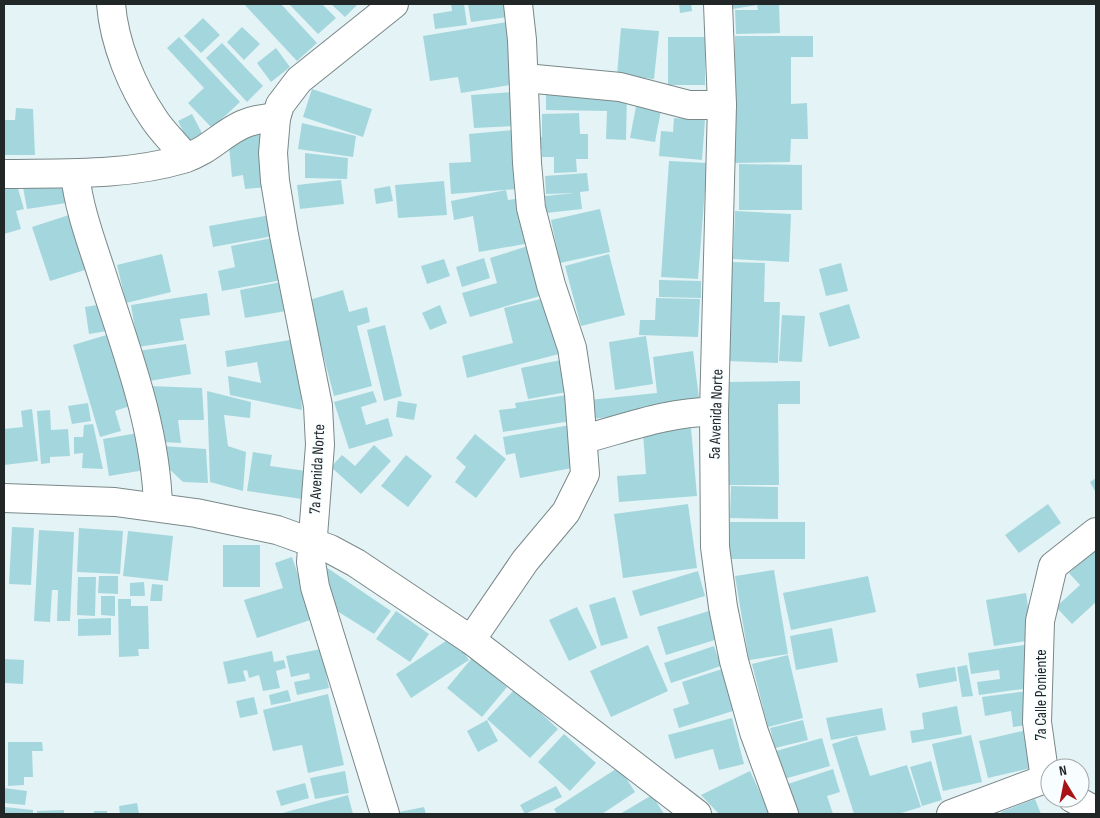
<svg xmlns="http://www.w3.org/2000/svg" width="1100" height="818" viewBox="0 0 1100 818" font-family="'Sofia Sans Condensed',sans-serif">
<rect width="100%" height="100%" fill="#e4f3f5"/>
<g fill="#a4d7dd">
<path d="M244 4H281L317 43 297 61Z"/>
<path d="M289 4H322L336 18 318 34Z"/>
<path d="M331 4H358L345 17Z"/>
<path d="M451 4H464L467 25 435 29 433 14 452 11Z"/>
<path d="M468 4H506L508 17 471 22Z"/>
<path d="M679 4H691L692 11 680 13Z"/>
<path d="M732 4H779L780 33 736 34 735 10H758L757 5 733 9Z"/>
<path d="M203 18 220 35 201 53 184 36Z"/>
<path d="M507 22 516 84 461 93 458 77 430 81 423 36Z"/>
<path d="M242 27 260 44 244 60 227 42Z"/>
<path d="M621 28 659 31 654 79 617 75Z"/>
<path d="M735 36H813V57H791V104L807 103 808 139H791L790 162 735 163Z"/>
<path d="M179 37 240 102 212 128 188 103 204 88 167 48Z"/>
<rect x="668" y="37" width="37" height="48"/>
<path d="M222 43 263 86 247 102 206 58Z"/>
<path d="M276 48 290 67 271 82 257 63Z"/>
<path d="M312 89 372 109 363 137 303 117Z"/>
<path d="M546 90 627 93 626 140 606 139 607 111 546 110Z"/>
<path d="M512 92 514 126 474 128 471 95Z"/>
<path d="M637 101 662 105 655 142 630 138Z"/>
<path d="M16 108 33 109 35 155H4V120H15Z"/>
<path d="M579 113 580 134H588V159H576L577 172 554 173V157H542V150H535V137H542V114Z"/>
<path d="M192 114 204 137 190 145 178 121Z"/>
<path d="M674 118 705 120 702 160 659 156 661 131 673 132Z"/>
<path d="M302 123 356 136 353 157 298 149Z"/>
<path d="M514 130 518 189 451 194 449 163 471 162 469 134Z"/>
<path d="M262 132 268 187 245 189 243 175 232 177 228 136Z"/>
<path d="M305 153 348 158 347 179 305 178Z"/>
<path d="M669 161 707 163 698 279 661 277Z"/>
<path d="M739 164 802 165V210H739Z"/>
<path d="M587 173 589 191 580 192 582 209 546 213 545 196 575 193 546 194 545 176Z"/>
<path d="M62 180 66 203 27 209 23 187Z"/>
<path d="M341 180 344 204 300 209 297 185Z"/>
<path d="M444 181 447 215 398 218 395 185Z"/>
<path d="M16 182 24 209 16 211 21 229 4 234V185Z"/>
<path d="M390 186 393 201 376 204 374 189Z"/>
<path d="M506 190 508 200 522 198 530 243 479 252 473 216 454 220 451 201Z"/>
<path d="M600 209 610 252 560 263 551 220Z"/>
<path d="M735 211 791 214 789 262 733 259Z"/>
<path d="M69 215 88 269 50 281 32 227Z"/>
<path d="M270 215 273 236 213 247 209 226Z"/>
<path d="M273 238 282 280 222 291 218 271 235 267 231 246Z"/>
<path d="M528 246 543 295 470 317 462 293 497 283 490 258Z"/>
<path d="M162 254 171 292 126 303 117 265Z"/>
<path d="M609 254 625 315 581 326 565 266Z"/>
<path d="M484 258 490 278 462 287 456 267Z"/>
<path d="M444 259 450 276 427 284 421 266Z"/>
<path d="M732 262 765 263 764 302H780L778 363 729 361Z"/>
<path d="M841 263 848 291 826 296 819 269Z"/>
<path d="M659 280 701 281V298L659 297Z"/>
<path d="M281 282 286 311 245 318 240 290Z"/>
<path d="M343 290 349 312 367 307 370 322 357 326 372 386 334 396 309 300Z"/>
<path d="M207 293 210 315 180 319 184 340 138 347 131 305Z"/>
<path d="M545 298 559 354 467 378 462 356 513 343 504 308Z"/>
<path d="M656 298 700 299 698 337 639 335 640 320H655Z"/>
<path d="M103 304 107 331 89 334 85 307Z"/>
<path d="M849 304 860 338 829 347 819 313Z"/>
<path d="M440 305 447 323 430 330 422 313Z"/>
<path d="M782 315 805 316 802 362 779 361Z"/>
<path d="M385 325 402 396 384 401 367 330Z"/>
<path d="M110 334 133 405 115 411 121 431 100 437 83 379 109 371 83 379 73 345Z"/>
<path d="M646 336 653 384 615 390 609 342Z"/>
<path d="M290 340 300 383 302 410 230 395 228 376 261 383 257 362 227 367 225 351Z"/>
<path d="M186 344 191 374 143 382 138 351Z"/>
<path d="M693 351 700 406 592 419 589 400 657 393 653 357Z"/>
<path d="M561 360 567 392 528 399 521 368Z"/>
<path d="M800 381V404H778L779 485H729V382Z"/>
<path d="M148 386 202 388 204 420H178L181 443 162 442Z"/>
<path d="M207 391 251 402 250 418 224 415 228 446 246 452 243 491 210 482Z"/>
<path d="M373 391 377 402 361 407 366 425 388 418 393 436 349 449 334 402Z"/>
<path d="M567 395 571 421 503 432 499 410 516 408 515 403Z"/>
<path d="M398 401 417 404 414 420 396 417Z"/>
<path d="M88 403 91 421 72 424 68 406Z"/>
<path d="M32 409 38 461 4 465V429L23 427 21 411Z"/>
<path d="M50 410 51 430 68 429 70 456 50 457V463L41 464 37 411Z"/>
<path d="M93 424 103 469 82 468 83 453 74 454V437H83L84 425Z"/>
<path d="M570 425 577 467 520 478 515 453 506 455 503 437Z"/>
<path d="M691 428 697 496 619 502 617 476 646 474 643 433Z"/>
<path d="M138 433 145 470 109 476 103 439Z"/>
<path d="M475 434 506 459 476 498 455 482 466 467 456 458Z"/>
<path d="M374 445 391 461 361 494 331 467 342 455 355 466Z"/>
<path d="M162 446 206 449 208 483 183 482 166 466Z"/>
<path d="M253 452 272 455 270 466 306 471 302 499 247 491Z"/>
<path d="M406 455 432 476 408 507 381 486Z"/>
<path d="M1096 478V493L1090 482Z"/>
<path d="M731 486 778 487V519L730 518Z"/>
<path d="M688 504 697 568 623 578 614 514Z"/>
<path d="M1048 504 1061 523 1019 553 1005 535Z"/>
<rect x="730" y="522" width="75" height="37"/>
<path d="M12 527 34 528 31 585 9 584Z"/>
<path d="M79 528 123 531 120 574 77 572Z"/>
<path d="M39 530 74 532 70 621H57L58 590H52L50 622 34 621Z"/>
<path d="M128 531 173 536 168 581 123 576Z"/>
<rect x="223" y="545" width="37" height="42"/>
<path d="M1096 548V602L1072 624 1056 607 1080 585 1069 573Z"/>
<path d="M292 557 313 619 257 638 244 600 283 588 275 563Z"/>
<path d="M326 567 391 611 374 634 329 606Z"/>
<path d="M774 570 788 654 749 660 735 576Z"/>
<path d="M698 571 705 596 640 616 632 591Z"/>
<path d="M99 576H118V594L98 593Z"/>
<path d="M868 576 876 612 791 630 783 593Z"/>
<path d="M78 577H96L95 616 77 615Z"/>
<path d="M144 582 145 596H130V583Z"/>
<path d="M152 584 163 585 162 601H150Z"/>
<path d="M1026 593 1033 640 994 646 986 600Z"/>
<path d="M101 596H115V616L101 615Z"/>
<path d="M615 597 628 638 601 646 589 605Z"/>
<path d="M118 599H131V606H148L149 649H138L139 656 119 657Z"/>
<path d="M577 607 597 648 569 661 549 620Z"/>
<path d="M396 611 429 634 410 662 376 639Z"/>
<path d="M709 611 718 639 666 655 657 627Z"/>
<path d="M111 618V635L78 636V619Z"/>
<path d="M832 628 838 662 796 670 790 636Z"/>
<path d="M452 637 469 660 411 698 396 674Z"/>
<path d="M1031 644 1037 687 979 695 977 682 1000 679 999 670 971 674 968 653Z"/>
<path d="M648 645 668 691 611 717 590 671Z"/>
<path d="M714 646 721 666 671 683 664 663Z"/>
<path d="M321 649 329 688 297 695 294 682 310 679 309 673 291 677 286 656Z"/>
<path d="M272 651 274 662 284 660 286 668 276 671 280 688 263 691 259 675 249 678 247 670 243 671 246 681 228 684 223 662Z"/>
<path d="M788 655 803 718 768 727 752 664Z"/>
<path d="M472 658 507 687 482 717 447 688Z"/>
<path d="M4 659 24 660 23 684 4 683Z"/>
<path d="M967 665 973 696 962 697 957 667Z"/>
<path d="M955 667 957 681 919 688 916 674Z"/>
<path d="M722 669 736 710 679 728 673 709 689 704 682 682Z"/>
<path d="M515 689 558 729 530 758 487 719Z"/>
<path d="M288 690 291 701 271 705 269 695Z"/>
<path d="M1028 691 1027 725 1013 727 1011 711 985 716 982 697Z"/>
<path d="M328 694 344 765 308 773 302 745 273 751 263 710Z"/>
<path d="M254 697 258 714 240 718 236 701Z"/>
<path d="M957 706 962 734 912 743 910 731 924 729 922 713Z"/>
<path d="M882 708 886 730 831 740 826 718Z"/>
<path d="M732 718 744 764 719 770 713 749 675 759 668 735Z"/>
<path d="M487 720 498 741 478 752 467 731Z"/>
<path d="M803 720 808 740 775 748 770 728Z"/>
<path d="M1027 730 1035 767 988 778 979 741Z"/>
<path d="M564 734 596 763 570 791 538 762Z"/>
<path d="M971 735 982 782 943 791 932 744Z"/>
<path d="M857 736 870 776 907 765 921 807 898 814H854L832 744Z"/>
<path d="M822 738 830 766 784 779 776 751Z"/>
<path d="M8 742H42L43 751H32L33 777H24V785L8 786Z"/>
<path d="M931 761 942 800 922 806 910 767Z"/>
<path d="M619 767 635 792 602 814H557L554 809Z"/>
<path d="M833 769 840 792 827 796 833 814H798L788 784Z"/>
<path d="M345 771 349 793 315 799 310 778Z"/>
<path d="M750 771 770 814H719L701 795Z"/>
<path d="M305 783 309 798 281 806 276 791Z"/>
<path d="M556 786 562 797 525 814 520 805Z"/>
<path d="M4 788 27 791 25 805 4 803Z"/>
<path d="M348 795 353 814H279Z"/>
<path d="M652 795 664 814H620Z"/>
<path d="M1035 799 1041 814H1002L1001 812Z"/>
<path d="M137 803 139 814H120L119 806Z"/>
<path d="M4 807 33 810V814H4Z"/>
<path d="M424 807 426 814H395L394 813Z"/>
<path d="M64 810V814H37V811Z"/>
<rect x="94" y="811" width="13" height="3"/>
</g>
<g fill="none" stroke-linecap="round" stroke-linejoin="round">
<defs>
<g id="street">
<path d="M111 4C114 43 132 87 154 119 163 133 176 144 186 158"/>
<path d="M718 4 722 105 714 412 715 547 723 607 734 661 754 732 784 814"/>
<path d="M525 78 620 87 689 105H722"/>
<path d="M4 174C63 173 126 176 183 159 221 147 229 118 276 118"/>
<path d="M75 174C79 211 93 246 104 281 128 355 156 429 158 507"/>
<path d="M584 439C626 428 670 411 714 412"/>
<path d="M471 640 525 561 566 512 585 474 579 394 572 348 551 285 531 208 527 163 522 40 518 4"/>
<path d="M1072 798 1096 811"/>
<path d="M385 814 315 587 311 562 320 445 318 406 284 235 275 181 273 153 276 118 280 105 299 80 394 4"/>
<path d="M951 814 1045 779 1037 722 1040 621 1053 566 1096 532"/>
</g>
<path id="secondary" d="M4 498 115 502 196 513 277 530 330 549 356 563 471 640 697 814"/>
</defs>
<use href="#street" stroke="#7a8889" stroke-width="30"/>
<use href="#secondary" stroke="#7a8889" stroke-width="30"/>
<use href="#street" stroke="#fff" stroke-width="28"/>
<use href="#secondary" stroke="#fff" stroke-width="28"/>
</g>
<g text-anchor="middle" stroke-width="4" stroke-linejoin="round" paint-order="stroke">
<g font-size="16" fill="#212627" stroke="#f8feff">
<text transform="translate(715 414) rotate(-88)" y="6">5a Avenida Norte</text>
<text transform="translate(316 469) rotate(-87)" y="6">7a Avenida Norte</text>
<text transform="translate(1040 695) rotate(-90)" y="6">7a Calle Poniente</text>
</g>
</g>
<rect width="1100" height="818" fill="none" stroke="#212627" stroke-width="10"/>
<g transform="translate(1065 783) rotate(350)"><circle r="24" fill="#f8feff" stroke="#a2a8a9"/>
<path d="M0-4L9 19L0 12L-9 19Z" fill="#a81416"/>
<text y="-8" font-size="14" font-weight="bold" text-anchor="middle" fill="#212627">N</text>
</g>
</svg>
